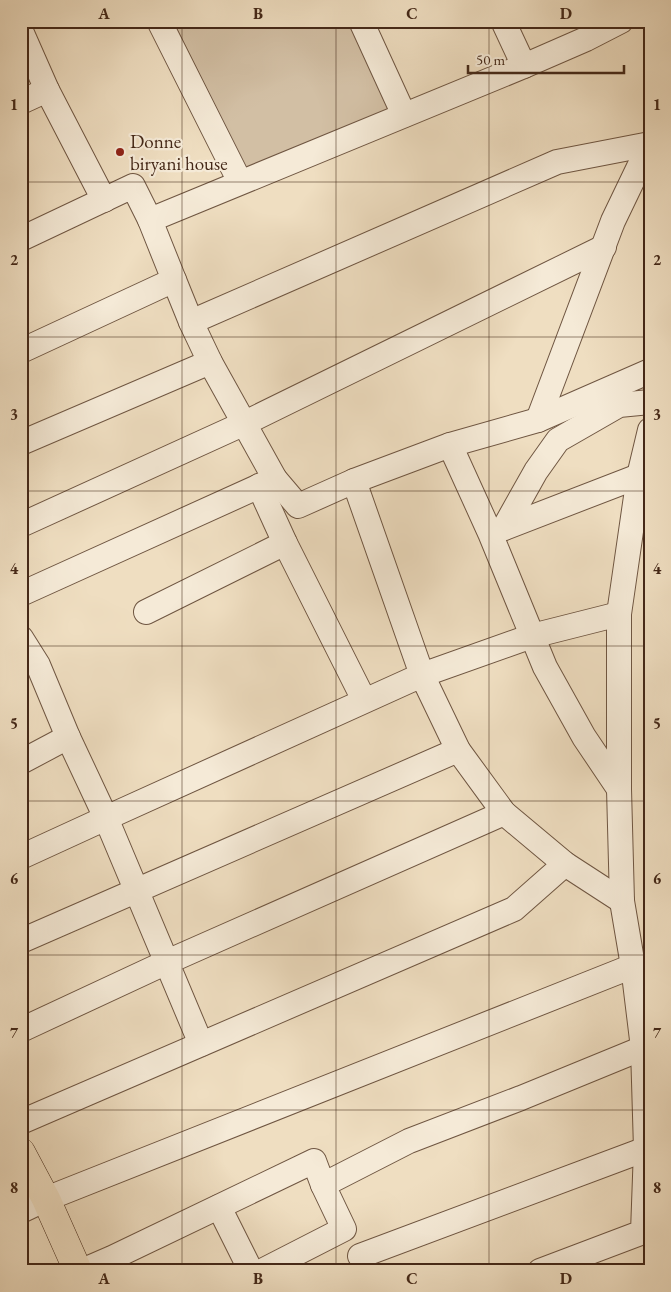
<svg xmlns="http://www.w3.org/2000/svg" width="671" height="1292" viewBox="0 0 671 1292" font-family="'EB Garamond',serif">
<rect width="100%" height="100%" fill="#efdec1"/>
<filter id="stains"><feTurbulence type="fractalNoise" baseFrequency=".004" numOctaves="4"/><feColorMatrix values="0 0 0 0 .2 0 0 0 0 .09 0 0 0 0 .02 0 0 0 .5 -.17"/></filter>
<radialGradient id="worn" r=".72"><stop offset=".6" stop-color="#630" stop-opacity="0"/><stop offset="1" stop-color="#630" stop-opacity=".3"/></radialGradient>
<path fill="#d2bfa4" stroke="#8b745e" d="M173 21H370L409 101 246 168Z"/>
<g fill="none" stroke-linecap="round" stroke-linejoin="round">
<defs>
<g id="minor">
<path d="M159 21 240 182"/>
<path d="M361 21 404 115"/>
<path d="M503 21 524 66"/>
<path d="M21 31 47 90 104 200"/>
<path d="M21 102 47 90"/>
<path d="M21 239 133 186 150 220"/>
<path d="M174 280 191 322 210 362 275 479 298 506 354 481 450 445 538 420 650 371"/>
<path d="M191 322 557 162 650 144"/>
<path d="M21 351 174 280 150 220 524 66 586 39 621 21"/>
<path d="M538 420 613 221 650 144"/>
<path d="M21 443 210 362"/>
<path d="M450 445 490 533 545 667 584 737 619 789"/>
<path d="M354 481 422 675 532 636 619 614"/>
<path d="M259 486 285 543 364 700"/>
<path d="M21 525 245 423 604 247"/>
<path d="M504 528 536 471 558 440 619 405 650 402"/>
<path d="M499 530 639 476"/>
<path d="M21 594 275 479"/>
<path d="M146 612 285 543"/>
<path d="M21 638 38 665 68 737 106 818 422 675 458 750 504 813 565 864 622 901"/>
<path d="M21 762 68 737"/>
<path d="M21 857 106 818 201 1044"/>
<path d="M21 941 458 750"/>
<path d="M21 1030 167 962 504 813"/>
<path d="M21 1122 514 909 565 864"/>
<path d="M219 1207 251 1271"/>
<path d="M21 1211 46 1199 633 966"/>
<path d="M360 1256 646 1149"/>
<path d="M82 1271 112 1258 314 1161 323 1185 409 1141 521 1098 643 1048"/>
<path d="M262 1271 344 1229 323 1185"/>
<path d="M540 1271 643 1232 646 1149 643 1048 633 966 622 901 619 789V614L639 476 650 430"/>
</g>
<path id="major" d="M21 1152 46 1199 78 1271"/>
</defs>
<use href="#minor" stroke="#6f5642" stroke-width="26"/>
<use href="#major" stroke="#442818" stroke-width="29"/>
<use href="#minor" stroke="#f5ead7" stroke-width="24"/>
<use href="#major" stroke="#efdec1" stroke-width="28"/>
</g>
<path fill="none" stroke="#442818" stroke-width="1" stroke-opacity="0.55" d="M182 21V1271M336 21V1271M489 21V1271M21 182H650M21 337H650M21 491H650M21 646H650M21 801H650M21 955H650M21 1110H650"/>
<circle fill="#8f2418" stroke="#f5ead7" stroke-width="2" cx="120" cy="152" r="5"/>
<g text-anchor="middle" stroke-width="4.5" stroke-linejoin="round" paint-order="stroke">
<g font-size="19" fill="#442818" stroke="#f5ead7" text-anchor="start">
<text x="130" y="148">Donne<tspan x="130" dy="22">biryani house</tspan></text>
</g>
</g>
<rect width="671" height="1292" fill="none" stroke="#efdec1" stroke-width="55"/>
<path d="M468 65v8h156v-8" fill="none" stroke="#442818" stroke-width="2.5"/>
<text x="476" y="65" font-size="15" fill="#442818" stroke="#f5ead7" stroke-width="4" paint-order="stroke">50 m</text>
<rect x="28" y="28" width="616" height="1236" fill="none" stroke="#442818" stroke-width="2"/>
<g font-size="16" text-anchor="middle" font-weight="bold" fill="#442818">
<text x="104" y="19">A</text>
<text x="258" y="19">B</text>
<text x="412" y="19">C</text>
<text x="566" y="19">D</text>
<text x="14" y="110">1</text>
<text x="657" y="110">1</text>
<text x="14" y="265">2</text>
<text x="657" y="265">2</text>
<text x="14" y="420">3</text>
<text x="657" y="420">3</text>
<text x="14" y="574">4</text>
<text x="657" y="574">4</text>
<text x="14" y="729">5</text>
<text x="657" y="729">5</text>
<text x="14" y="884">6</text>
<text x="657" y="884">6</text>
<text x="14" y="1038">7</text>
<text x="657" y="1038">7</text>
<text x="14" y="1193">8</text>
<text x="657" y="1193">8</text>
<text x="104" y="1284">A</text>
<text x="258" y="1284">B</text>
<text x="412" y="1284">C</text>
<text x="566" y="1284">D</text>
</g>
<rect width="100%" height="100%" filter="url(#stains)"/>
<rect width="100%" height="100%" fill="url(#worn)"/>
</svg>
